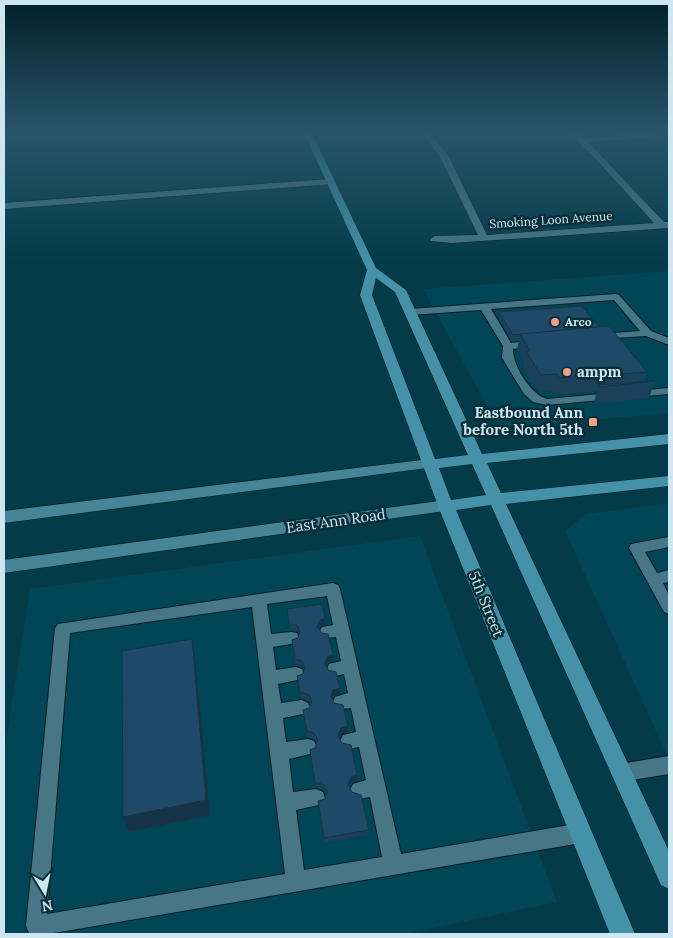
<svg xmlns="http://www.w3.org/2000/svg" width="673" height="938" viewBox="0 0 673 938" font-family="Lora,serif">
<rect width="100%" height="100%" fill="#033b48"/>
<g fill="#004656">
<path d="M669 271V413L499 428 423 289Z"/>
<path d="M669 503V760L565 531 586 514Z"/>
<path d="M420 536 557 902 405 934H4V753L30 589Z"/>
</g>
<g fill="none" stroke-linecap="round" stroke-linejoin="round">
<defs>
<g id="lane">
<path d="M616 294 619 295 651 331 669 338V345L646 336 597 339 596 337 601 334 640 331 614 300 491 309 511 343 534 340 539 343 534 346 513 349C512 364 531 395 547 399L611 393 617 396 611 399 547 405 533 402 524 394 502 358 503 346 481 310 410 315 405 312 410 309Z"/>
<path d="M669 388V394L634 397 628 394 634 391Z"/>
<path d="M669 537V547L645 552 657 573 669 570V582L663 583 669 595V614L664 612 629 548 631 544 636 543Z"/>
<path d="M333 583 338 585 340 589 401 854 581 823 588 826 591 833 588 840 581 843 48 934 29 933 26 926 55 628 58 624ZM327 596 333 625 322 627 319 632 322 637 327 638 336 637 341 661 329 664 327 669 329 674 335 676 344 674 348 693 335 697 333 702 335 707 341 709 351 708 356 732 343 735 340 741 343 747 349 749 359 747 366 780 353 784 350 790 353 796 359 799 370 797 382 857 304 870 296 810 323 804 325 798 323 792 316 789 293 792 289 759 314 753 317 747 314 741 308 739 286 742 283 718 308 713 310 708 308 703 302 700 281 703 278 684 302 679 304 674 302 669 296 667 276 670 273 647 297 643 299 638 297 633 291 632 271 634 267 604ZM252 607 285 874 47 914 70 633Z"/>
<path d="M669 756V774L620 782 614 779 611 773 614 767 620 764Z"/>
</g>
<g id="street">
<path d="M420 131H429L449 157 487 235 654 223 592 155 567 131H576L583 138 669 131 646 138 588 142 664 222H669V228L452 243 431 241 430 239 435 236 478 235 440 157Z"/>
<path d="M330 179 334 182 333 184 4 209V203Z"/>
</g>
<g id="secondary">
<path d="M430 459 435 461 437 464 435 467 4 523V511Z"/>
<path d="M446 500 452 502 454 506 452 510 4 573V560Z"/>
</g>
<path id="primary" d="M303 131H311L376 268 406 290 482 454 669 434V444L487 463 501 493 669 476V486L506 504 669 851V889L661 885 491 505 456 510 635 934H610L438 506 375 336 360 295 367 270ZM376 278 395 292 468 455 435 459 372 295ZM472 464 486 495 451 500 439 468Z"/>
</defs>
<use href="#lane" stroke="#061f27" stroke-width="2"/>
<use href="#street" stroke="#061f27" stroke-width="1"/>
<use href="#secondary" stroke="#061f27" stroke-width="1"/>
<use href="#primary" stroke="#061f27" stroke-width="1"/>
<use href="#lane" fill="#477786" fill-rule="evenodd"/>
<use href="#street" fill="#477786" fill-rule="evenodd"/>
<use href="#secondary" fill="#468497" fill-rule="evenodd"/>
<use href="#primary" fill="#4592a8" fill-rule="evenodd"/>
</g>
<g fill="#1b4059">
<path d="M499 312 599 327 647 372 644 382 655 381 649 398 595 404 594 402 597 391 555 395 553 391 538 392 523 368 524 362 517 350 519 340 512 341 499 318Z"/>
<path d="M287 609 325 625 320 626 319 629 333 655V661L327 663 326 666 340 694 333 696 332 699 347 732 341 734 340 738 357 781 351 783 350 787 369 830 368 835 324 843 318 801 325 799 326 795 324 790 315 787 310 750 315 748 317 744 315 739 307 737 303 710 309 708 310 705 309 701 301 698 297 676 303 674 304 671 303 667 295 665 292 640 298 638 299 635 297 631 290 630Z"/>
</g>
<g fill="#163448">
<path d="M325 618V625L320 626 317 633V627L320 620Z"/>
<path d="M192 639 195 656 210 815 129 832 123 817Z"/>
<path d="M333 655V661L327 663 325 670V664L327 657Z"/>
<path d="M340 688V694L333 696 331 703V697L333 690Z"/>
<path d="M348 726 347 732 341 734 338 742V736L341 728Z"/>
<path d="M357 775V781L351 783 348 791V785L351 777Z"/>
</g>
<g fill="#1f4a67" stroke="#163448">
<path d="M582 306 599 327 513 335 499 312Z"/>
<path d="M609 326 647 372 559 378 557 374 541 375 526 351H530L520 334Z"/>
<path d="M655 381 600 387 598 385Z"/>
<path d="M322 604 325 618 320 620 317 627 322 633 328 634 333 655 327 657 325 664 328 670 336 672 340 688 333 690 331 697 334 703 343 705 348 726 341 728 338 736 342 743 351 745 357 775 351 777 348 785 352 792 361 795 369 830 324 838 318 801 325 799 327 792 324 785 315 782 310 750 315 748 318 740 314 733 307 731 303 710 309 708 312 701 309 695 300 692 297 676 303 674 305 667 302 661 295 659 292 640 298 638 300 631 297 625 289 624 287 609Z"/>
<path d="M192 639 206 800 123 817 122 651Z"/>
</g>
<linearGradient id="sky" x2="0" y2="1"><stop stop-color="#022028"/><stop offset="0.5" stop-color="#28556a"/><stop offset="1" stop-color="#28556a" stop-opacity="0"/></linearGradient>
<rect width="673" height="263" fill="url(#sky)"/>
<g fill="#f39f82" stroke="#082f3a" stroke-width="2">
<circle cx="555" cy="322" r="5"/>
<circle cx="567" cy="372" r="5"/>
<rect x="588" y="417" width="10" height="10" rx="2.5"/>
</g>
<g text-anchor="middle" stroke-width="5" stroke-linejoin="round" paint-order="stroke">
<g font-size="12" fill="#cee6ef" stroke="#082f3a">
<text transform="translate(551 220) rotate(-4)" y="4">Smoking Loon Avenue</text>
</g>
<g font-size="12" font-weight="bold" fill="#cee6ef" stroke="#082f3a" text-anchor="start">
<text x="565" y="326">Arco</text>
</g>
<g font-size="15" font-weight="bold" fill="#cee6ef" stroke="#082f3a" text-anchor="start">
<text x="577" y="377">ampm</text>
<text x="583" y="418" text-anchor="end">Eastbound Ann<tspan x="583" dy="17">before North 5th</tspan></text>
</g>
<g font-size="15" fill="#cee6ef" stroke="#082f3a">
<text transform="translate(336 521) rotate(-8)" y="5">East Ann Road</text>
<text transform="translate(486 604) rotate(68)" y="5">5th Street</text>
</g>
</g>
<rect width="673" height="938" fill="none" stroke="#cee6ef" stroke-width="10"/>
<g transform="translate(45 893) rotate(170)" stroke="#082f3a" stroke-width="4" paint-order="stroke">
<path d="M0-4L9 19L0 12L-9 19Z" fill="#cee6ef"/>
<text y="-8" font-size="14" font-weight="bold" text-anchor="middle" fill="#cee6ef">N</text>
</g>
</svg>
